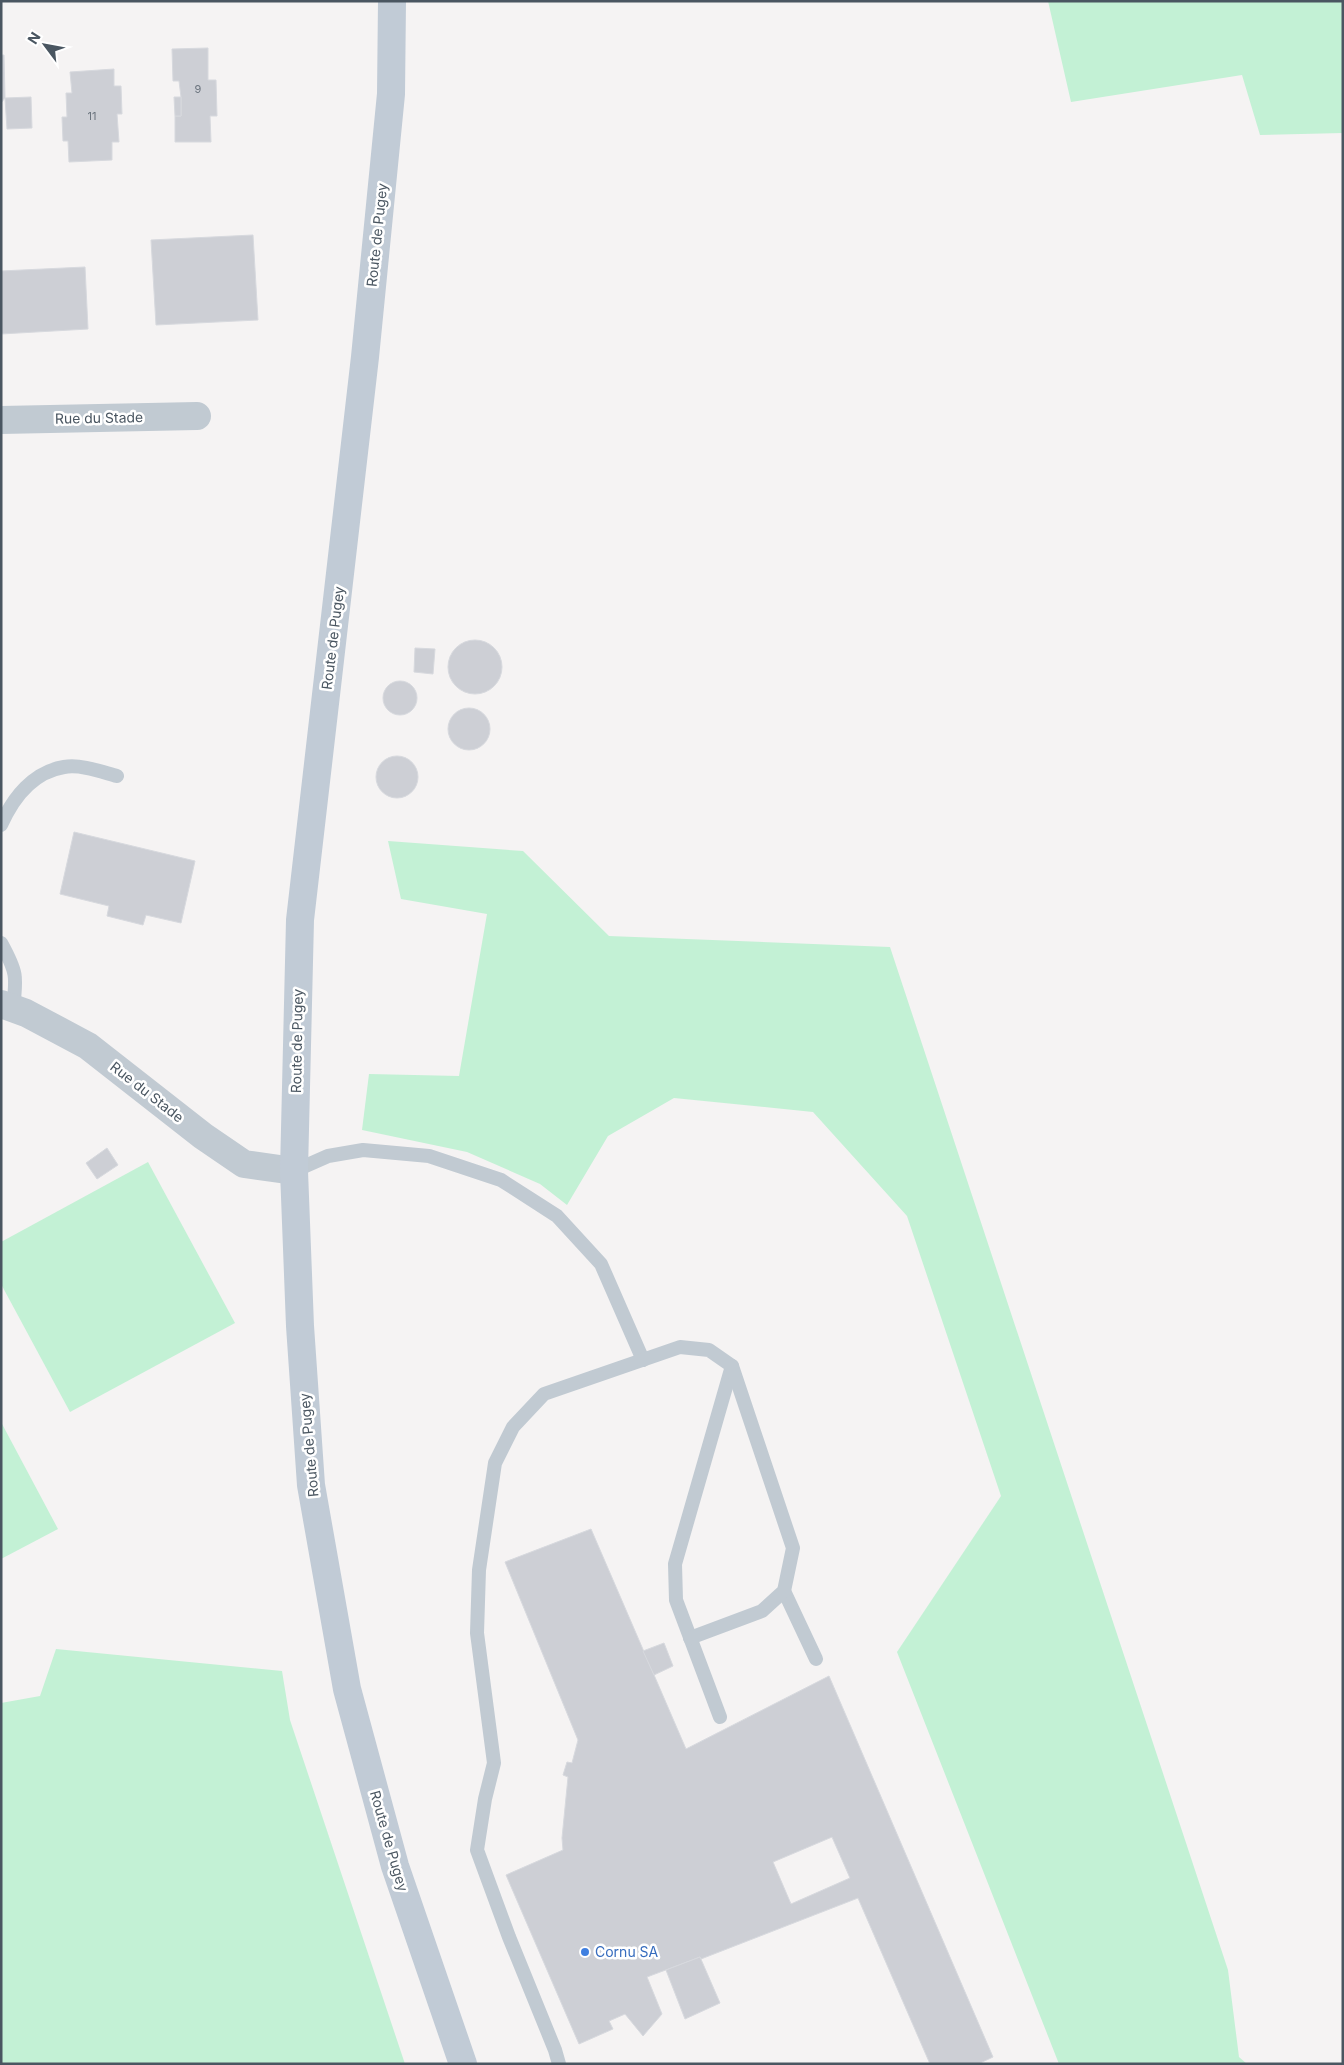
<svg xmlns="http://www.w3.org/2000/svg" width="1344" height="2065" viewBox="0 0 1344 2065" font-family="Inter,sans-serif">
<rect width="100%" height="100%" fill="#f5f3f3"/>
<g fill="#c3f1d5">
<path d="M1048 1H1343V133L1260 135 1242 75 1071 102Z"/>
<path d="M388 841 523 851 609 936 890 947 1228 1970 1239 2057 1247 2064H1059L897 1652 1001 1496 907 1216 813 1112 674 1098 608 1136 567 1205 540 1184 467 1152 362 1130 369 1074 459 1076 487 914 401 899Z"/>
<path d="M148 1162 235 1323 70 1412 1 1284V1242Z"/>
<path d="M1 1422 58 1529 1 1559Z"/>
<path d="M56 1649 282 1671 290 1720 405 2064H1V1703L40 1696Z"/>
</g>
<g fill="#cdcfd5" stroke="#d7d9de" fill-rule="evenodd">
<path d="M208 48V80H216L217 116H210L211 142H175V116H181V97L179 81H173L172 49Z"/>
<path d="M1 55H4L5 98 1 103Z"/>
<path d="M114 69V86H121L122 114H117L119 142H112V160L69 162 68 141H63L62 117H67L66 93H72L70 72Z"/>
<path d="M31 97 32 128 7 129 5 98Z"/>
<path d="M174 97H181V116H175Z"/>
<path d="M253 235 258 320 156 325 151 240Z"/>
<path d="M85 267 88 329 1 334V271Z"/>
<circle cx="475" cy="667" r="27"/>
<path d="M415 648 435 649 433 674 414 672Z"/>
<circle cx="400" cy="698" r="17"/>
<circle cx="469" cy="729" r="21"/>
<circle cx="397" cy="777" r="21"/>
<path d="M74 832 195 861 181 923 146 915 143 925 107 916 109 906 60 894Z"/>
<path d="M107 1148 118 1165 97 1179 86 1163Z"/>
<path d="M591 1529 686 1749 829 1676 993 2057 978 2064H930L858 1898 701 1959 700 1957 647 1977 662 2014 643 2036 625 2014 609 2021 613 2029 579 2044 506 1875 563 1850 562 1838 568 1777 563 1775 567 1762 572 1763 578 1740 505 1562ZM832 1837 850 1878 791 1904 773 1862Z"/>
<path d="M664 1643 673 1666 654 1675 643 1651Z"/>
<path d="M700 1957 720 2003 685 2019 666 1970Z"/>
</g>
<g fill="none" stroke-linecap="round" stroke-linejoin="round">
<g stroke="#c1cad2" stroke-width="14">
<path d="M1 825C13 798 33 772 64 767 81 764 102 772 117 776"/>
<path d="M1 943C17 972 17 976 13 1009"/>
<path d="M294 1171 328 1156 363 1150 429 1156 501 1180 557 1216 601 1264 643 1360"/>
<path d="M784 1591 816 1659"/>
<path d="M720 1717 676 1600 675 1564 732 1366"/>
<path d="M559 2064 555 2050 509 1937 477 1850 485 1799 494 1763 477 1633 479 1570 495 1463 513 1427 544 1394 680 1347 709 1350 732 1366 793 1548 784 1591 762 1611 690 1638"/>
</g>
<g stroke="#c1cad2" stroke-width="28">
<path d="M1 420 197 416"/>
<path d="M1 1004 26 1013 88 1046 203 1136 244 1164 294 1171"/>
</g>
<path stroke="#c1cbd6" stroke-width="28" d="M392 1 391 94 365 357 300 920 294 1171 300 1326 311 1485 347 1689 395 1866 463 2064"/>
</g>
<circle fill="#3f7fe0" stroke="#fff" stroke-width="2" cx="585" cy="1952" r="5"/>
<g text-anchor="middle" stroke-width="5" stroke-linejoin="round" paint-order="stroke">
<g font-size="11" fill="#6b747e">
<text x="198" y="93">9</text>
<text x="92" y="120">11</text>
</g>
<g font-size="14" fill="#4a5661" stroke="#fff">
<text transform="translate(377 235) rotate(-84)" y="5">Route de Pugey</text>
<text transform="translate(99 418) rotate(-1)" y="5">Rue du Stade</text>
<text transform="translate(333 638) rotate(-83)" y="5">Route de Pugey</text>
<text transform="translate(297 1041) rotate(-89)" y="5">Route de Pugey</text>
<text transform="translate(147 1092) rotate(38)" y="5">Rue du Stade</text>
<text transform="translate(309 1445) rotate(-95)" y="5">Route de Pugey</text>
<text transform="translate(389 1841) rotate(74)" y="5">Route de Pugey</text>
</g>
<g font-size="14" fill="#366cbe" stroke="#fff" text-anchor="start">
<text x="595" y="1957">Cornu SA</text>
</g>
</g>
<rect width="1344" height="2065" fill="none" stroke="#4a5661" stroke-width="5"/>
<g transform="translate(45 45) rotate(302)" stroke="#ffffff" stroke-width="4" paint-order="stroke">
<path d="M0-4L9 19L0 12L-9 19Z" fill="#4a5661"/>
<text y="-8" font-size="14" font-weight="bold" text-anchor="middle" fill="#4a5661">N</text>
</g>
</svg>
